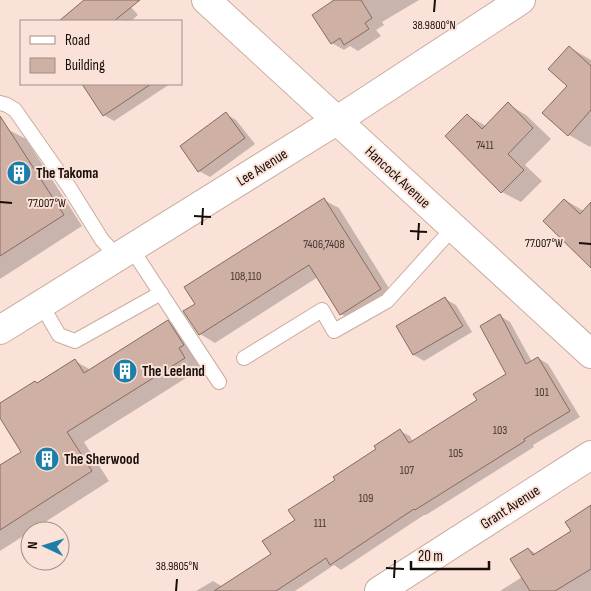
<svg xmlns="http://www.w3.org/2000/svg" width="591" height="591" viewBox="0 0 591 591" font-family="'Sofia Sans Condensed',sans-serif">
<rect width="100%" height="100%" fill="#fbe2d8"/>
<g fill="#0003">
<path d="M86 0H125L138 15 131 21H76L70 14Z"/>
<path d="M332 0H419L382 22 384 25 376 30 381 36 358 51 350 46 344 50 332 43 334 2Z"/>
<path d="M569 47 591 60V145L590 147 569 135Z"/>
<path d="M94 84H170L114 121 104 115 87 89Z"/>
<path d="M508 104 526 115 551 139 525 165 542 181 521 202 502 192 446 136 467 115 486 126Z"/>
<path d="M226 114 236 120 255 144 210 177 199 171Z"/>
<path d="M7 129 26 139 82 226 0 279V133Z"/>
<path d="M324 200 339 208 395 298 356 322 341 314 318 277 215 343 200 334 196 304Z"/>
<path d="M565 200 584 211 591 204V266Z"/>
<path d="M445 299 456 305 472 332 424 361 414 355Z"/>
<path d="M500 316 510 322 532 362 538 358 548 364 580 417 533 445 534 447 426 515H424L341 570 334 565 295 591H196L213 581 223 587 272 554 296 520 337 480 378 450 400 431 410 436 413 442 479 401 507 375Z"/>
<path d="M168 322 186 332 202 368 84 442 109 481 0 551V467L23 452 0 416V404L75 361 91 370Z"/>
<path d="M591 507V591H500L522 577 528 549 537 554 573 532Z"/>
</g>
<g fill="#ceb0a4" stroke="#876b60">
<path d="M84 0H140L114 21H59Z"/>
<path d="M334 0H361L372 18 365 23 369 29 344 45 340 38 331 44 312 15Z"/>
<path d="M569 46 591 66V110L568 136 542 113 567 86 548 69Z"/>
<path d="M82 84H151L103 116Z"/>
<path d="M508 102 533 128 508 154 524 170 501 193 445 136 467 114 482 129Z"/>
<path d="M226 112 245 138 198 172 180 146Z"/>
<path d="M0 116 64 215 0 256Z"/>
<path d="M324 198 381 289 340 315 309 265 199 335 183 311 195 304 184 287Z"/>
<path d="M564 199 580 214 591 202V268L543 221Z"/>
<path d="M445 297 463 326 413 355 396 326Z"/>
<path d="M500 314 526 364 538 357 570 411 524 439 525 441 415 510 414 509 330 565 326 558 276 591H214L271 554 262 541 295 520 288 510 335 480 333 477 376 449 374 446 400 429 409 443 477 400 473 394 506 374 480 326Z"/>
<path d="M168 320 184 345 179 348 185 358 67 432 92 471 0 530V465L21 452 0 418V403L35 381 37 383 75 359 84 373Z"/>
<path d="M591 505V569L555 591H530L510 559 528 548 533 555 571 531 565 522Z"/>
</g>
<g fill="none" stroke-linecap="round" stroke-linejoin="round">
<defs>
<g id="service">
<path d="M0 103 7 105 15 110 69 187 102 240 117 256"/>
<path d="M131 248 219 382"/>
<path d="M41 304 59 335 75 341 161 293"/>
<path d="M244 358 322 310 334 331 387 301 453 228"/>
</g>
<g id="minor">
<path d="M206 0 591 354"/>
<path d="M0 330 336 121 521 0"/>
<path d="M379 591 591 455"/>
</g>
</defs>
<use href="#service" stroke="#caaca0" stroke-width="16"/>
<use href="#minor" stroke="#caaca0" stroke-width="30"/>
<use href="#service" stroke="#fff" stroke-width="14"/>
<use href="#minor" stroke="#fff" stroke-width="28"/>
</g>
<path fill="none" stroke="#180e09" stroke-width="2" d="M434 12 435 0M0 202 12 203M194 216 211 217M202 225 203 208M410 231 427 232M418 240 419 223M579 243 591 244M386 568 404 569M394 578 395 560M176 591 177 579"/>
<defs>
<symbol id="building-disc" viewBox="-11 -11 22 22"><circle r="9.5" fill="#1e7eaa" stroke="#fbe2d8"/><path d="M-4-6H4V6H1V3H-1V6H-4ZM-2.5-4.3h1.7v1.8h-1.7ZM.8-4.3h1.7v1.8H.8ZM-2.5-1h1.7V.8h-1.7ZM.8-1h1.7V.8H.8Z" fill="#fff"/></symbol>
</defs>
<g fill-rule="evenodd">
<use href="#building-disc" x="5" y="159" width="28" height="28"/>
<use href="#building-disc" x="111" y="357" width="28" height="28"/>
<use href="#building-disc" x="33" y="445" width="28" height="28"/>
</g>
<g text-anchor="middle" stroke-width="4" stroke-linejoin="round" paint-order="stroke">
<g font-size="12" fill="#463630">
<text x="485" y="149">7411</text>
<text x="324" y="248">7406,7408</text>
<text x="246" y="280">108,110</text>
<text x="542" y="396">101</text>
<text x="500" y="434">103</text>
<text x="456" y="457">105</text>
<text x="407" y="474">107</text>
<text x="366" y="502">109</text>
<text x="320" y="527">111</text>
</g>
<g font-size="15" fill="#180e09" stroke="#fbe2d8">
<text transform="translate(262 167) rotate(-32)" y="5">Lee Avenue</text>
<text transform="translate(398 177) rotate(43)" y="5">Hancock Avenue</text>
<text transform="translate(510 507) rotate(-33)" y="5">Grant Avenue</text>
</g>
<g font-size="15" font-weight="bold" fill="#180e09" stroke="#fbe2d8" text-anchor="start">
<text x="36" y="178">The Takoma</text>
<text x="142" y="376">The Leeland</text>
<text x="64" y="464">The Sherwood</text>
</g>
</g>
<g font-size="12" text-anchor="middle" fill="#180e09" stroke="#fbe2d8" stroke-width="4" stroke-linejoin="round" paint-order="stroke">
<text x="434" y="29">38.9800°N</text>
<text x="47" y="207">77.007°W</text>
<text x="544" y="247">77.007°W</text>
<text x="177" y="570">38.9805°N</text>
</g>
<rect x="20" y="20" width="162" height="65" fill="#fbe2d8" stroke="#a08d85"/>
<rect x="30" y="36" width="25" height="8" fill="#ffffff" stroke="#a08d85"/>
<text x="65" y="45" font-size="15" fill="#180e09">Road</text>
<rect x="30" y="58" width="25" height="15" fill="#ceb0a4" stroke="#a08d85"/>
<text x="65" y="70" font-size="15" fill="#180e09">Building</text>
<g transform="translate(45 546) rotate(274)"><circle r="24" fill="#fbe2d8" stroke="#a08d85"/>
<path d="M0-4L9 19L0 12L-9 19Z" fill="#1e7eaa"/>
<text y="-8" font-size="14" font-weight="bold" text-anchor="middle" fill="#180e09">N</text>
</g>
<path d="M411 561v8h78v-8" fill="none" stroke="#180e09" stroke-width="2.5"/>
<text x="418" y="561" font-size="15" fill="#180e09" stroke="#fbe2d8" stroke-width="4" paint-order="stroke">20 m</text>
</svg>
